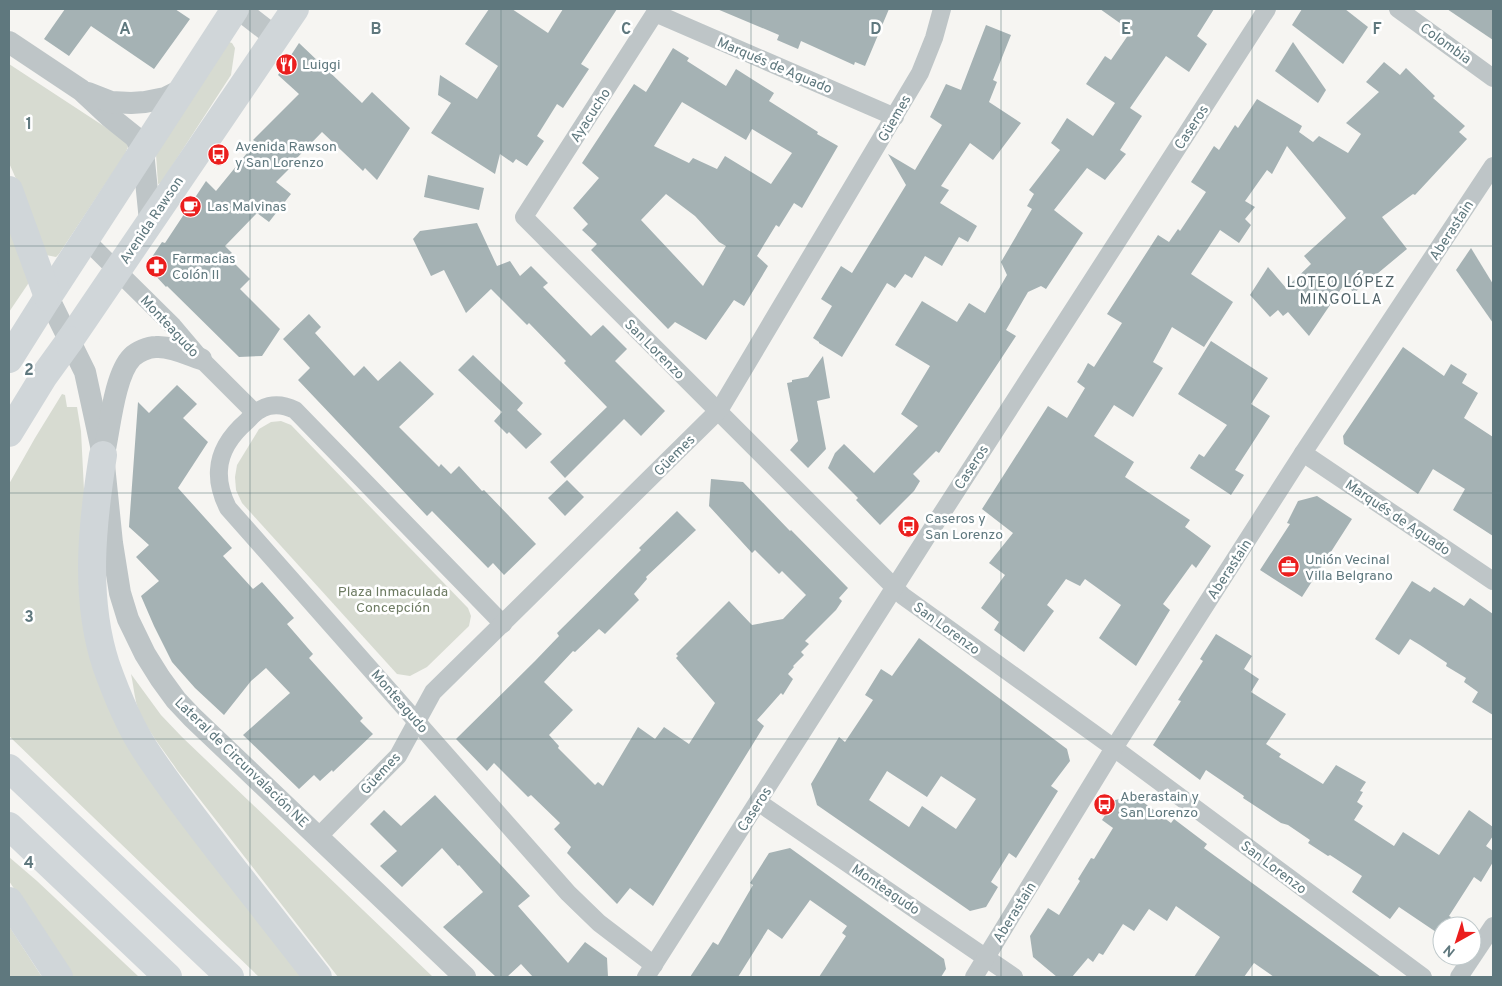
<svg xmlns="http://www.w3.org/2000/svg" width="1502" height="986" viewBox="0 0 1502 986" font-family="Overpass,sans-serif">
<rect width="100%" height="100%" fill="#f6f5f2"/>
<g fill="#d7dbd1">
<path d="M229 42 232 43 235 48 231 75 161 183 158 184 156 154Z"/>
<path d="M9 64 125 140 128 147 125 154 59 254 56 257 46 255 17 181 9 163Z"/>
<path d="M9 218 30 281 9 312Z"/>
<path d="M62 394 65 395 67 407H77L81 431 92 649 306 977H259L9 736V484L35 438Z"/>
<path d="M281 421 291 425 468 608 471 616 469 626 427 667 410 676 397 674 242 503 236 490 235 477 237 465 259 429 271 422Z"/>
<path d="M131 674 161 715 182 737 433 977H338L177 770C164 750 142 725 136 702 134 693 133 683 131 674Z"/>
<path d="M9 857 37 881 139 977H72L9 881Z"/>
<path d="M9 926 42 977H9Z"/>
</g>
<g fill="#a5b2b4" fill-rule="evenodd">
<path d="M65 9H175L190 19 154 69 91 26 69 56 44 39Z"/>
<path d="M489 9H512L548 33 563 9H617L581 64 589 69 563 108 557 104 537 136 544 141 527 166 516 159 513 163 500 154 495 174 431 133 451 103 438 95 440 75 477 99 498 66 465 44Z"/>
<path d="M717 9H889L865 66 855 62 854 65 801 41 798 49 777 40 779 35Z"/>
<path d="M1100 9H1214L1197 36 1207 44 1189 72 1166 56 1130 108 1142 116 1120 150 1126 154 1105 180 1087 168 1054 210 1083 233 1046 289 1041 286 1028 292 1006 330 1016 336 939 453 936 451 913 474 920 481 914 491 880 525 856 500 858 498 828 468 835 453 844 444 874 473 918 426 901 414 930 366 895 345 922 301 957 322 969 303 985 313 1007 275 1001 262 1032 209 1027 206 1034 194 1029 190 1060 150 1051 143 1067 118 1093 136 1115 103 1086 84 1105 56 1111 60 1131 31Z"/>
<path d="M1302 9H1345L1368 27 1343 64 1292 25Z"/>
<path d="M1447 9H1493V40Z"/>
<path d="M986 25 1011 35 993 80 997 82 989 102 1021 123 993 160 970 143 941 186 949 190 940 203 977 226 968 242 959 237 942 266 925 256 912 278 905 274 895 288 887 283 842 357 819 343V342L813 338 832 306 821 299 841 266 852 273 906 185 888 154 915 170 942 125 930 117 946 84 961 90Z"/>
<path d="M1293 42 1326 90 1318 103 1275 71Z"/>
<path d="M299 43 362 103 372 92 410 128 377 180 365 168 363 171 322 132 294 161 295 163 276 182 291 194 269 222 257 213 225 246 232 253 228 257 250 279 240 289 280 329 262 356 239 357 167 286 166 287 154 274 152 257 162 242 165 243 206 181 216 191 256 142 253 140 299 94 278 75Z"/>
<path d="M673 48 689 58 687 61 726 86 736 69 774 93 769 101 818 132 817 134 838 146 802 208 794 203 779 227 776 225 757 256 768 266 744 306 734 300 706 340 675 322 668 329 591 250 597 244 582 230 588 224 573 208 599 178 582 163 634 84 646 92ZM682 102 746 140 752 129 792 153 771 184 725 156 717 169 693 158 689 163 654 146ZM666 194 695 216 719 242 726 246 703 286 641 220Z"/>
<path d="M1384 62 1400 75 1406 68 1435 96 1433 98 1465 126 1459 132 1467 139 1415 195 1413 194 1382 217 1407 249 1354 293 1345 283 1309 336 1288 312 1283 316 1278 310 1270 317 1250 295 1268 267 1286 288 1311 264 1304 256 1346 218 1287 146 1272 174 1267 170 1245 201 1255 207 1245 219 1251 225 1239 243 1220 230 1191 274 1233 302 1204 347 1172 327 1153 362 1163 368 1133 417 1114 405 1094 436 1134 462 1125 477 1190 520 1185 527 1211 546 1196 568 1192 564 1163 604 1170 610 1136 666 1099 638 1121 605 1085 579 1080 586 1066 579 1047 605 1054 611 1024 652 994 630 999 622 981 608 1005 575 989 563 1013 533 982 509 1048 406 1067 418 1085 388 1077 382 1082 374 1088 363 1094 367 1122 323 1107 314 1158 235 1169 242 1178 229 1180 231 1206 192 1191 182 1214 146 1219 150 1235 125 1238 128 1257 99 1302 126 1299 132 1313 142 1319 136 1348 153 1361 134 1346 123 1379 92 1366 82Z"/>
<path d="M428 175 484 188 479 210 424 197Z"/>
<path d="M477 223 497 266 510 261 520 276 531 266 548 283 543 287 591 336 603 325 627 349 615 361 665 411 641 436 624 419 565 478 550 462 607 407 564 363 566 361 529 323 527 325 491 289 466 313 444 270 431 276 413 239 420 231Z"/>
<path d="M1471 248 1493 284V323L1456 270Z"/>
<path d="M309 314 321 327 315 333 354 376 364 366 378 381 400 361 434 394 399 427 439 467 441 464 451 474 459 466 482 491 484 490 536 544 504 575 493 563 488 568 432 511 427 516 298 380 310 368 283 339Z"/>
<path d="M1211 341 1268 378 1251 404 1270 416 1235 470 1244 475 1231 495 1190 468 1199 454 1204 457 1227 425 1178 394Z"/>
<path d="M1403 347 1444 376 1451 364 1467 374 1462 383 1478 393 1464 418 1493 437V536L1453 510 1465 489 1433 469 1418 494 1344 444 1343 436Z"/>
<path d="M473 355 523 403 517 410 542 434 526 449 509 432 507 434 494 421 502 412 458 370Z"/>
<path d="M823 356 830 398 817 401 826 449 808 468 790 450 798 441 787 383 792 382V380L808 377Z"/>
<path d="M177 385 197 404 183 418 208 442 178 488 232 548 223 556 253 589 262 582 294 618 287 624 313 654 309 658 363 718 360 721 373 734 333 772 332 770 320 781 314 775 299 789 243 735 290 693 266 668 251 681 224 715 195 688 172 662 154 626 141 596 159 581 136 557 149 545 129 527 138 402 149 413Z"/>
<path d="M711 479 743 482 790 531 791 530 848 588 839 598 842 601 836 610 805 641 809 644 801 652 804 655 793 666 794 667 788 674 793 679 783 695 781 693 757 720 764 726 653 906 630 888 617 904 567 853 571 847 554 829 560 823 531 795 528 797 494 763 487 771 456 739 535 661 559 636 557 633 641 550 639 548 677 511 696 530 646 577 647 579 634 594 639 600 605 634 599 629 575 652 573 651 544 682 573 710 549 735 559 746 558 748 595 785 598 782 603 786 638 727 655 739 664 727 689 744 715 703 676 658 678 656 676 654 729 601 752 625 783 619 806 595 782 571 779 574 755 550 752 553 709 506Z"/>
<path d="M567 480 584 497 565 516 548 498Z"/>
<path d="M1317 496 1352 519 1302 597 1260 570 1290 524 1287 523 1298 501Z"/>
<path d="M1412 581 1430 592 1434 587 1464 606 1470 598 1493 614V715L1472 702 1478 692 1464 682 1466 678 1446 666 1447 663 1420 645 1410 639 1399 655 1375 639Z"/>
<path d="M1216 634 1252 656 1244 669 1259 679 1251 692 1286 714 1266 744 1281 754 1279 757 1323 784 1336 765 1366 782 1360 791 1363 792 1357 802 1363 806 1354 820 1394 846 1403 832 1439 855 1469 810 1493 827V836L1486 846 1493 851V862L1481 882 1474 877 1449 916 1451 917 1445 926H1442V930L1439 934 1399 907 1390 919 1352 892 1362 876 1330 855 1328 856 1308 843 1310 840 1288 825 1281 823 1243 798 1244 796 1206 770 1200 780 1153 745 1181 701 1178 700 1203 661 1200 659Z"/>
<path d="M919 638 1067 749 1070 761 1051 786 1058 791 1016 858 1009 853 991 882 998 887 986 907 970 911 817 805 811 784 839 737 845 742 873 700 865 695 881 669 892 676ZM887 771 927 797 941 776 976 799 956 829 922 806 909 827 869 800Z"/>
<path d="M435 795 530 896 518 906 568 963 585 942 607 958 608 977H533L521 964 507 977H496L443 927 483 892 459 865 458 866 442 848 402 887 380 866 397 851 370 824 384 810 401 826Z"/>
<path d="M1135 796 1171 823 1174 819 1207 844 1204 848 1381 977H1274L1254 963 1244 977H1194L1220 937 1176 906 1167 921 1149 909 1134 931 1123 924 1103 955 1099 953 1093 962 1088 958 1072 977H1057L1033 957 1030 936 1048 908 1059 915 1080 881 1078 879 1091 858 1094 859 1113 828 1102 820 1115 800Z"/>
<path d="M790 848 944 959 946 969 941 977H819L846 936 842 933 847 926 810 900 782 939 768 929 738 977H690L713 942 718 945 753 885 750 883 769 853Z"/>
</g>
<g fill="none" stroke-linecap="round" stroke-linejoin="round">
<g stroke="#bec5c7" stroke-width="18">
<path d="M1398 9 1493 78"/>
<path d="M895 117 655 13 524 217 903 596 1114 748 1423 977"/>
<path d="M85 239 173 326 201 359 255 413"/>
<path d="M1303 453 1493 581"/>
<path d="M503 624 295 410C287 406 278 404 269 406 260 408 253 414 247 421 232 434 220 450 219 470 218 484 222 496 228 508L568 893 599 923 654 965"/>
<path d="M758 802 1014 977"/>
<path d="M318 837 398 756 433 692 720 409 920 73 934 38 942 9"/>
<path d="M646 977 926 538 1267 9"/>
<path d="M974 977 1114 748 1303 453 1493 166"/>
<path d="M1459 977 1493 926"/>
</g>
<g stroke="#bec5c7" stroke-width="22">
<path d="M239 9 275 37"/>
<path d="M9 42 81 90 110 117 135 137 143 151 150 221"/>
<path d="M88 93 111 102 131 103 145 102 165 98 183 89"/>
<path d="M48 297 85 372 103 455 112 543 120 593 128 619 145 654 160 678 176 700 192 717 465 977"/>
<path d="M105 449C110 425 115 374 132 357 137 352 148 347 156 347 171 346 187 354 201 359"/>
</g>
<g stroke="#d0d6d9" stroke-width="28">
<path d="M48 297 235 9"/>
<path d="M70 340 295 9"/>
</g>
<g stroke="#d0d6d9" stroke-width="28">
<path d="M9 359 48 297"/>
<path d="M9 433 44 376 70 340"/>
</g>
<g stroke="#d0d6d9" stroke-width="28">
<path d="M9 190 48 297"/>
<path d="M103 455C92 524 84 597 106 665 116 693 128 723 144 748 167 784 194 818 220 852 253 894 285 935 318 977"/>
<path d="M9 768 230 977"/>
<path d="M9 826 168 977"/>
<path d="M9 901 59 977"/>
</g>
</g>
<path fill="none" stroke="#5f787e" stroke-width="1" stroke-opacity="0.55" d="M250 9V977M501 9V977M751 9V977M1001 9V977M1252 9V977M9 246H1493M9 493H1493M9 739H1493"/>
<defs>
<symbol id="restaurant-disc" viewBox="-11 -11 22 22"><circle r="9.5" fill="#eb1e1d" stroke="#fff"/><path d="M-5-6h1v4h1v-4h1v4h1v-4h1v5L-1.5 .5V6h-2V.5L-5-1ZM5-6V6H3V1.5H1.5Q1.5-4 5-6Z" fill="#fff"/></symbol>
<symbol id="bus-disc" viewBox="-11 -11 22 22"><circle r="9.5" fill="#eb1e1d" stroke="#fff"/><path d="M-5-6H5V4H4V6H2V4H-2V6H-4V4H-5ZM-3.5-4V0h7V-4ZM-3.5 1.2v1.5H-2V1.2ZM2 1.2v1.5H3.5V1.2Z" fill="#fff"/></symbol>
<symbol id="cafe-disc" viewBox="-11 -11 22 22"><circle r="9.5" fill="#eb1e1d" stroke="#fff"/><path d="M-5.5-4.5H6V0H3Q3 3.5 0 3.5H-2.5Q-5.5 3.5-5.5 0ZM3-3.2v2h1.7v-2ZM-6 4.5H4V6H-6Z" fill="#fff"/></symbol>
<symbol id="pharmacy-disc" viewBox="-11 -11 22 22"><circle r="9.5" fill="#eb1e1d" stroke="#fff"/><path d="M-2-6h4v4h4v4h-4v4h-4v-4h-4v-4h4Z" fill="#fff"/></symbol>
<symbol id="office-disc" viewBox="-11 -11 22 22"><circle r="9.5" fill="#eb1e1d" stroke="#fff"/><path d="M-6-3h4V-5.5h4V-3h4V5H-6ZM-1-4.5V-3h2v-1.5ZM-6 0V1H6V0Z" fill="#fff"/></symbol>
</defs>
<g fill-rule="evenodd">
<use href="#restaurant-disc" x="274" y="52" width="25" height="25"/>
<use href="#bus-disc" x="206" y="142" width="25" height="25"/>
<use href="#cafe-disc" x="178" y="194" width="25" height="25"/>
<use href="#pharmacy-disc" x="144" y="254" width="25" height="25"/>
<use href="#bus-disc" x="896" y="514" width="25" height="25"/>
<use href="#office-disc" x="1276" y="554" width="25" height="25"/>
<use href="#bus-disc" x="1092" y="792" width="25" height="25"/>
</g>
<g text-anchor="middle" stroke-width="5" stroke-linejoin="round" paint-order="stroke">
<g font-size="14" fill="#5f787e" stroke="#fff">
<text transform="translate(1446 43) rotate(36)" y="5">Colombia</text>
<text transform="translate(775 65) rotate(23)" y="5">Marqués de Aguado</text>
<text transform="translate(590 115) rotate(-57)" y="5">Ayacucho</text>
<text transform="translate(894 118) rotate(-60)" y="5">Güemes</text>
<text transform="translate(1191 127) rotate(-57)" y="5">Caseros</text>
<text transform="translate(151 220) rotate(-56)" y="5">Avenida Rawson</text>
<text transform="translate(1451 230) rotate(-57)" y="5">Aberastain</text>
<text transform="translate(170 326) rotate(47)" y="5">Monteagudo</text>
<text transform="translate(655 349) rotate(45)" y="5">San Lorenzo</text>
<text transform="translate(674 455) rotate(-45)" y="5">Güemes</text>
<text transform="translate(971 467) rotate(-57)" y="5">Caseros</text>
<text transform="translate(1398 517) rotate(34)" y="5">Marqués de Aguado</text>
<text transform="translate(1229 569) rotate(-57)" y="5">Aberastain</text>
<text transform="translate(947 628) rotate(36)" y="5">San Lorenzo</text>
<text transform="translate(400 701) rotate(49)" y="5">Monteagudo</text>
<text transform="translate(242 762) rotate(44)" y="5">Lateral de Circunvalación NE</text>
<text transform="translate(380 773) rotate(-47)" y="5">Güemes</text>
<text transform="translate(754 809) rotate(-57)" y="5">Caseros</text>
<text transform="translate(1274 867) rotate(37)" y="5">San Lorenzo</text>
<text transform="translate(886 889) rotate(34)" y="5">Monteagudo</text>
<text transform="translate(1014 912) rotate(-58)" y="5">Aberastain</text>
</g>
<g font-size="14" fill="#5f787e" stroke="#fff" text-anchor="start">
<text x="302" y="69">Luiggi</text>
<text x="235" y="151">Avenida Rawson<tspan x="235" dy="16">y San Lorenzo</tspan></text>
<text x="207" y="211">Las Malvinas</text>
<text x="172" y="263">Farmacias<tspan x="172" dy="16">Colón II</tspan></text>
<text x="925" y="523">Caseros y<tspan x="925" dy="16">San Lorenzo</tspan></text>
<text x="1305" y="564">Unión Vecinal<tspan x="1305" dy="16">Villa Belgrano</tspan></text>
<text x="1120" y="801">Aberastain y<tspan x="1120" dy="16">San Lorenzo</tspan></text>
</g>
<g font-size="14" fill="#6d7b62" stroke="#fff">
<text x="393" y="596">Plaza Inmaculada<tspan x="393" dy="16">Concepción</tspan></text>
</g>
<g font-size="15" letter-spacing="1" fill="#526469" stroke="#fff">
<text x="1341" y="287">LOTEO LÓPEZ<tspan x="1341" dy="17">MINGOLLA</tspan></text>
</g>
</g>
<g font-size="16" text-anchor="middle" font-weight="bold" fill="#5f787e" stroke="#fff" stroke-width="5" stroke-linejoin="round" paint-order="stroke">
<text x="125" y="34">A</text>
<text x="376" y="34">B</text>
<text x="626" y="34">C</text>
<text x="876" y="34">D</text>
<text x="1126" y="34">E</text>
<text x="1377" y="34">F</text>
<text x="29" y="129">1</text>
<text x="29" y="375">2</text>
<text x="29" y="622">3</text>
<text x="29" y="868">4</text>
</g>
<rect width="1502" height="986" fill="none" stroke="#5f787e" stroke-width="20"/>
<g transform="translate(1457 941) rotate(219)"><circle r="24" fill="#ffffff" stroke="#bfc9cb"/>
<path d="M0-4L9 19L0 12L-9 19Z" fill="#eb1e1d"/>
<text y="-8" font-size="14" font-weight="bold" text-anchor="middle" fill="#5f787e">N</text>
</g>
</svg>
